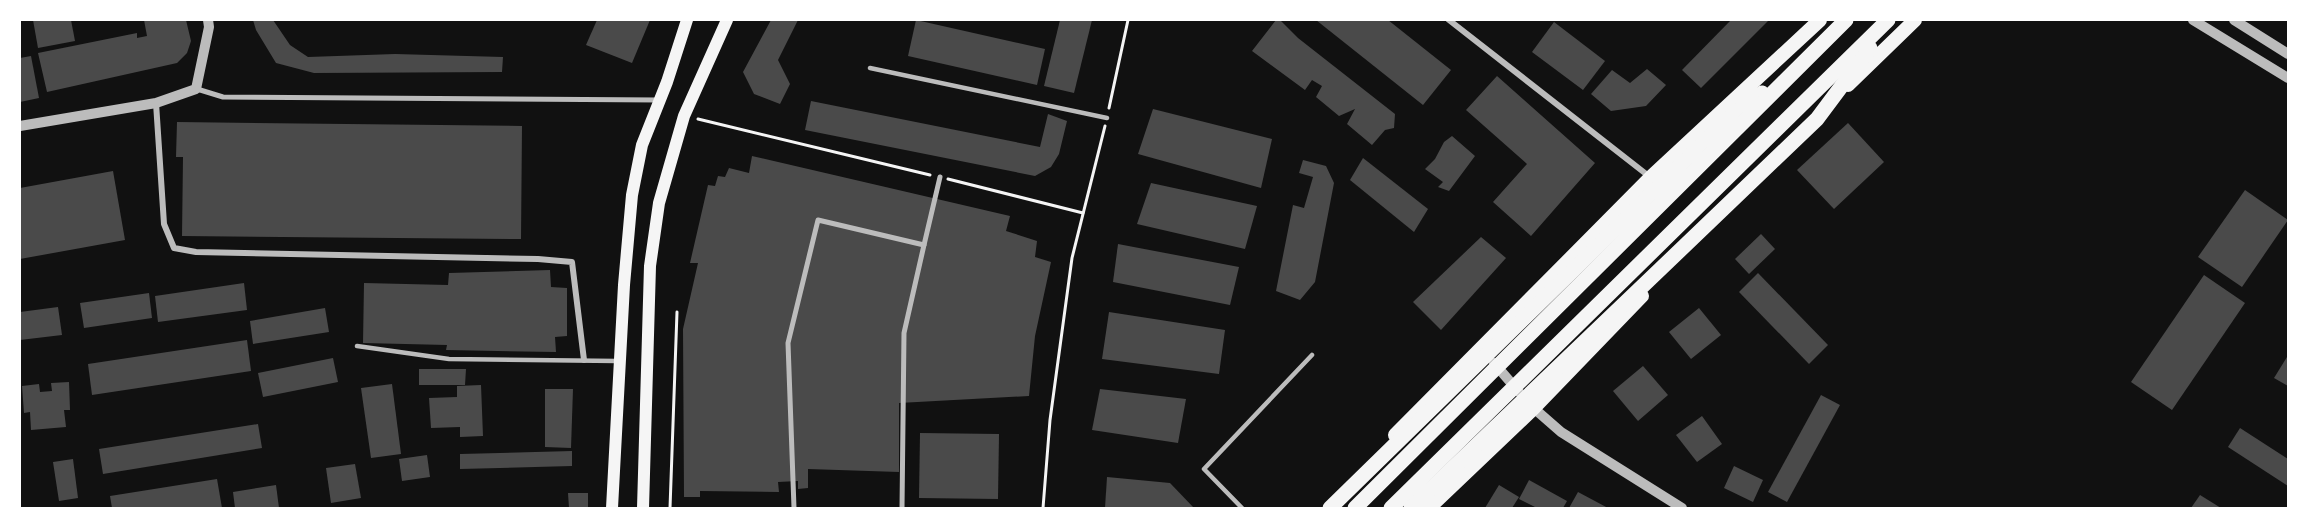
<svg xmlns="http://www.w3.org/2000/svg" width="2308" height="528" viewBox="0 0 2308 528" font-family="'Archivo Narrow',sans-serif">
<rect width="100%" height="100%" fill="#111"/>
<g fill="#4a4a4a">
<path d="M33 20H71L75 41 38 48Z"/>
<path d="M144 20H186L191 41 187 53 177 63 47 92 38 53 137 33V38L147 36Z"/>
<path d="M253 20H273L290 45 308 57 395 54 503 57 502 72 314 73 276 63 256 30Z"/>
<path d="M597 20H650L632 63 586 45Z"/>
<path d="M771 20H798L778 60 790 84 780 104 754 94 743 72Z"/>
<path d="M916 20 1045 49 1037 85 908 56Z"/>
<path d="M1060 20H1092L1074 93 1044 86Z"/>
<path d="M1276 20H1280L1298 38 1395 114 1394 128 1385 130 1372 145 1347 124 1355 109 1339 116 1316 97 1322 86 1312 80 1305 90 1252 51Z"/>
<path d="M1316 20H1388L1451 70 1423 105Z"/>
<path d="M1731 20H1769L1701 88 1682 70Z"/>
<path d="M1554 22 1605 61 1583 90 1532 52Z"/>
<path d="M31 56 39 98 20 102V58Z"/>
<path d="M1647 69 1666 85 1646 106 1611 111 1591 94 1612 70 1630 83Z"/>
<path d="M1497 76 1595 163 1531 236 1493 202 1527 164 1466 110Z"/>
<path d="M811 101 1040 147 1048 114 1067 121 1059 154 1051 167 1035 176 805 130Z"/>
<path d="M1153 109 1272 139 1261 188 1138 154Z"/>
<path d="M177 122 522 126 521 239 182 236 183 157H176Z"/>
<path d="M1848 123 1884 162 1834 209 1797 170Z"/>
<path d="M1452 136 1475 156 1449 191 1438 187 1443 182 1425 169 1435 159 1444 142Z"/>
<path d="M752 156 1010 216 1006 231 1037 241 1035 257 1051 262 1035 336 1029 396 899 403V472L808 469V488L798 489V481L778 482 779 492 700 491V497H684L683 329 698 263H690L708 185 715 186 718 176 725 177 729 168 749 173Z"/>
<path d="M1363 158 1428 209 1414 232 1350 180Z"/>
<path d="M1303 160 1326 166 1334 183 1315 282 1300 300 1276 291 1293 205 1304 208 1313 177 1299 173Z"/>
<path d="M113 171 125 240 20 259V188Z"/>
<path d="M1151 183 1257 206 1245 249 1137 224Z"/>
<path d="M2245 190 2288 220 2242 287 2198 257Z"/>
<path d="M1761 234 1775 249 1749 274 1735 259Z"/>
<path d="M1481 237 1506 258 1441 330 1413 302Z"/>
<path d="M1118 244 1239 267 1230 305 1113 282Z"/>
<path d="M550 270 551 287 567 288V336L555 337 556 352 446 350 447 345 363 343 364 283 448 285 449 273Z"/>
<path d="M1758 273 1828 345 1809 364 1739 292Z"/>
<path d="M2204 275 2245 303 2172 410 2131 382Z"/>
<path d="M244 283 247 310 158 322 155 296Z"/>
<path d="M149 293 152 318 84 328 80 303Z"/>
<path d="M58 307 62 335 20 340V312Z"/>
<path d="M325 308 329 332 253 344 250 321Z"/>
<path d="M1699 308 1721 335 1691 359 1669 332Z"/>
<path d="M1109 312 1225 330 1219 374 1102 359Z"/>
<path d="M247 340 251 371 92 395 88 364Z"/>
<path d="M2287 357 2288 358V386L2274 378Z"/>
<path d="M333 358 338 382 263 397 258 373Z"/>
<path d="M1643 366 1668 395 1638 421 1613 391Z"/>
<path d="M419 369H466L465 385H419Z"/>
<path d="M69 382 70 410H64L66 427 31 430 30 412 24 413 22 386 39 384 40 392 52 391 51 383Z"/>
<path d="M392 384 401 454 371 458 361 388Z"/>
<path d="M481 385 483 436 460 437V427L431 428 429 398 457 397V386Z"/>
<path d="M545 389H573L571 448 545 447Z"/>
<path d="M1100 389 1186 399 1178 443 1092 430Z"/>
<path d="M1821 395 1840 405 1787 502 1768 492Z"/>
<path d="M1702 416 1722 444 1697 462 1676 435Z"/>
<path d="M258 424 262 448 103 474 99 449Z"/>
<path d="M2240 428 2288 459V486L2228 447Z"/>
<path d="M920 433 999 434 998 499 919 498Z"/>
<path d="M572 451V466L460 469V454Z"/>
<path d="M427 455 430 477 402 481 399 459Z"/>
<path d="M73 459 78 498 59 501 53 462Z"/>
<path d="M355 464 361 498 331 503 326 468Z"/>
<path d="M1734 466 1763 480 1753 502 1724 488Z"/>
<path d="M1107 477 1170 483 1194 508H1105Z"/>
<path d="M217 479 222 508H112L110 496Z"/>
<path d="M1529 480 1567 501 1563 508H1537L1519 499Z"/>
<path d="M276 485 279 508H235L233 492Z"/>
<path d="M1499 485 1519 497 1512 508H1485Z"/>
<path d="M1578 492 1608 508H1569Z"/>
<path d="M568 493H588V508H569Z"/>
<path d="M2200 495 2221 508H2191Z"/>
</g>
<g fill="none" stroke-linecap="round" stroke-linejoin="round">
<g stroke="#f5f5f5" stroke-width="3">
<path d="M1109 108 1128 20"/>
<path d="M698 119 930 175"/>
<path d="M948 179 1083 213"/>
<path d="M670 508 677 312"/>
<path d="M1043 508 1050 420 1072 258 1105 126"/>
</g>
<g stroke="#bcbcbc" stroke-width="4.5">
<path d="M870 68 1107 118"/>
<path d="M357 346 449 359 617 361"/>
<path d="M1242 508 1204 469 1312 355"/>
</g>
<g stroke="#bcbcbc" stroke-width="5">
<path d="M197 89 223 97 659 100"/>
<path d="M924 245 940 177"/>
<path d="M794 508 788 343 818 220 924 245 904 333 902 508"/>
</g>
<g stroke="#bcbcbc" stroke-width="6">
<path d="M1449 20 1650 177"/>
<path d="M156 103 164 224 174 248 196 252 538 259 572 262 584 360"/>
</g>
<g stroke="#bcbcbc" stroke-width="10">
<path d="M2193 20 2288 78"/>
<path d="M2234 20 2288 54"/>
<path d="M20 126 156 103 196 89 209 27 208 20"/>
<path d="M1494 363 1519 392"/>
<path d="M1529 404 1561 432 1682 508"/>
</g>
<g stroke="#f5f5f5" stroke-width="12">
<path d="M612 508 624 285 632 195 642 145 667 82 687 20"/>
<path d="M643 508 650 266 659 203 684 116 727 20"/>
</g>
<g stroke="#f5f5f5" stroke-width="14">
<path d="M1848 85 1915 20"/>
<path d="M1395 435 1651 177 1820 20"/>
<path d="M1429 508 1533 409 1642 296"/>
</g>
<g stroke="#f5f5f5" stroke-width="15">
<path d="M1330 508 1733 114 1762 93"/>
<path d="M1355 508 1846 20"/>
<path d="M1391 508 1888 20"/>
<path d="M1411 508 1817 119 1870 48"/>
</g>
</g>
<rect width="2308" height="528" fill="none" stroke="#ffffff" stroke-width="42"/>
</svg>
